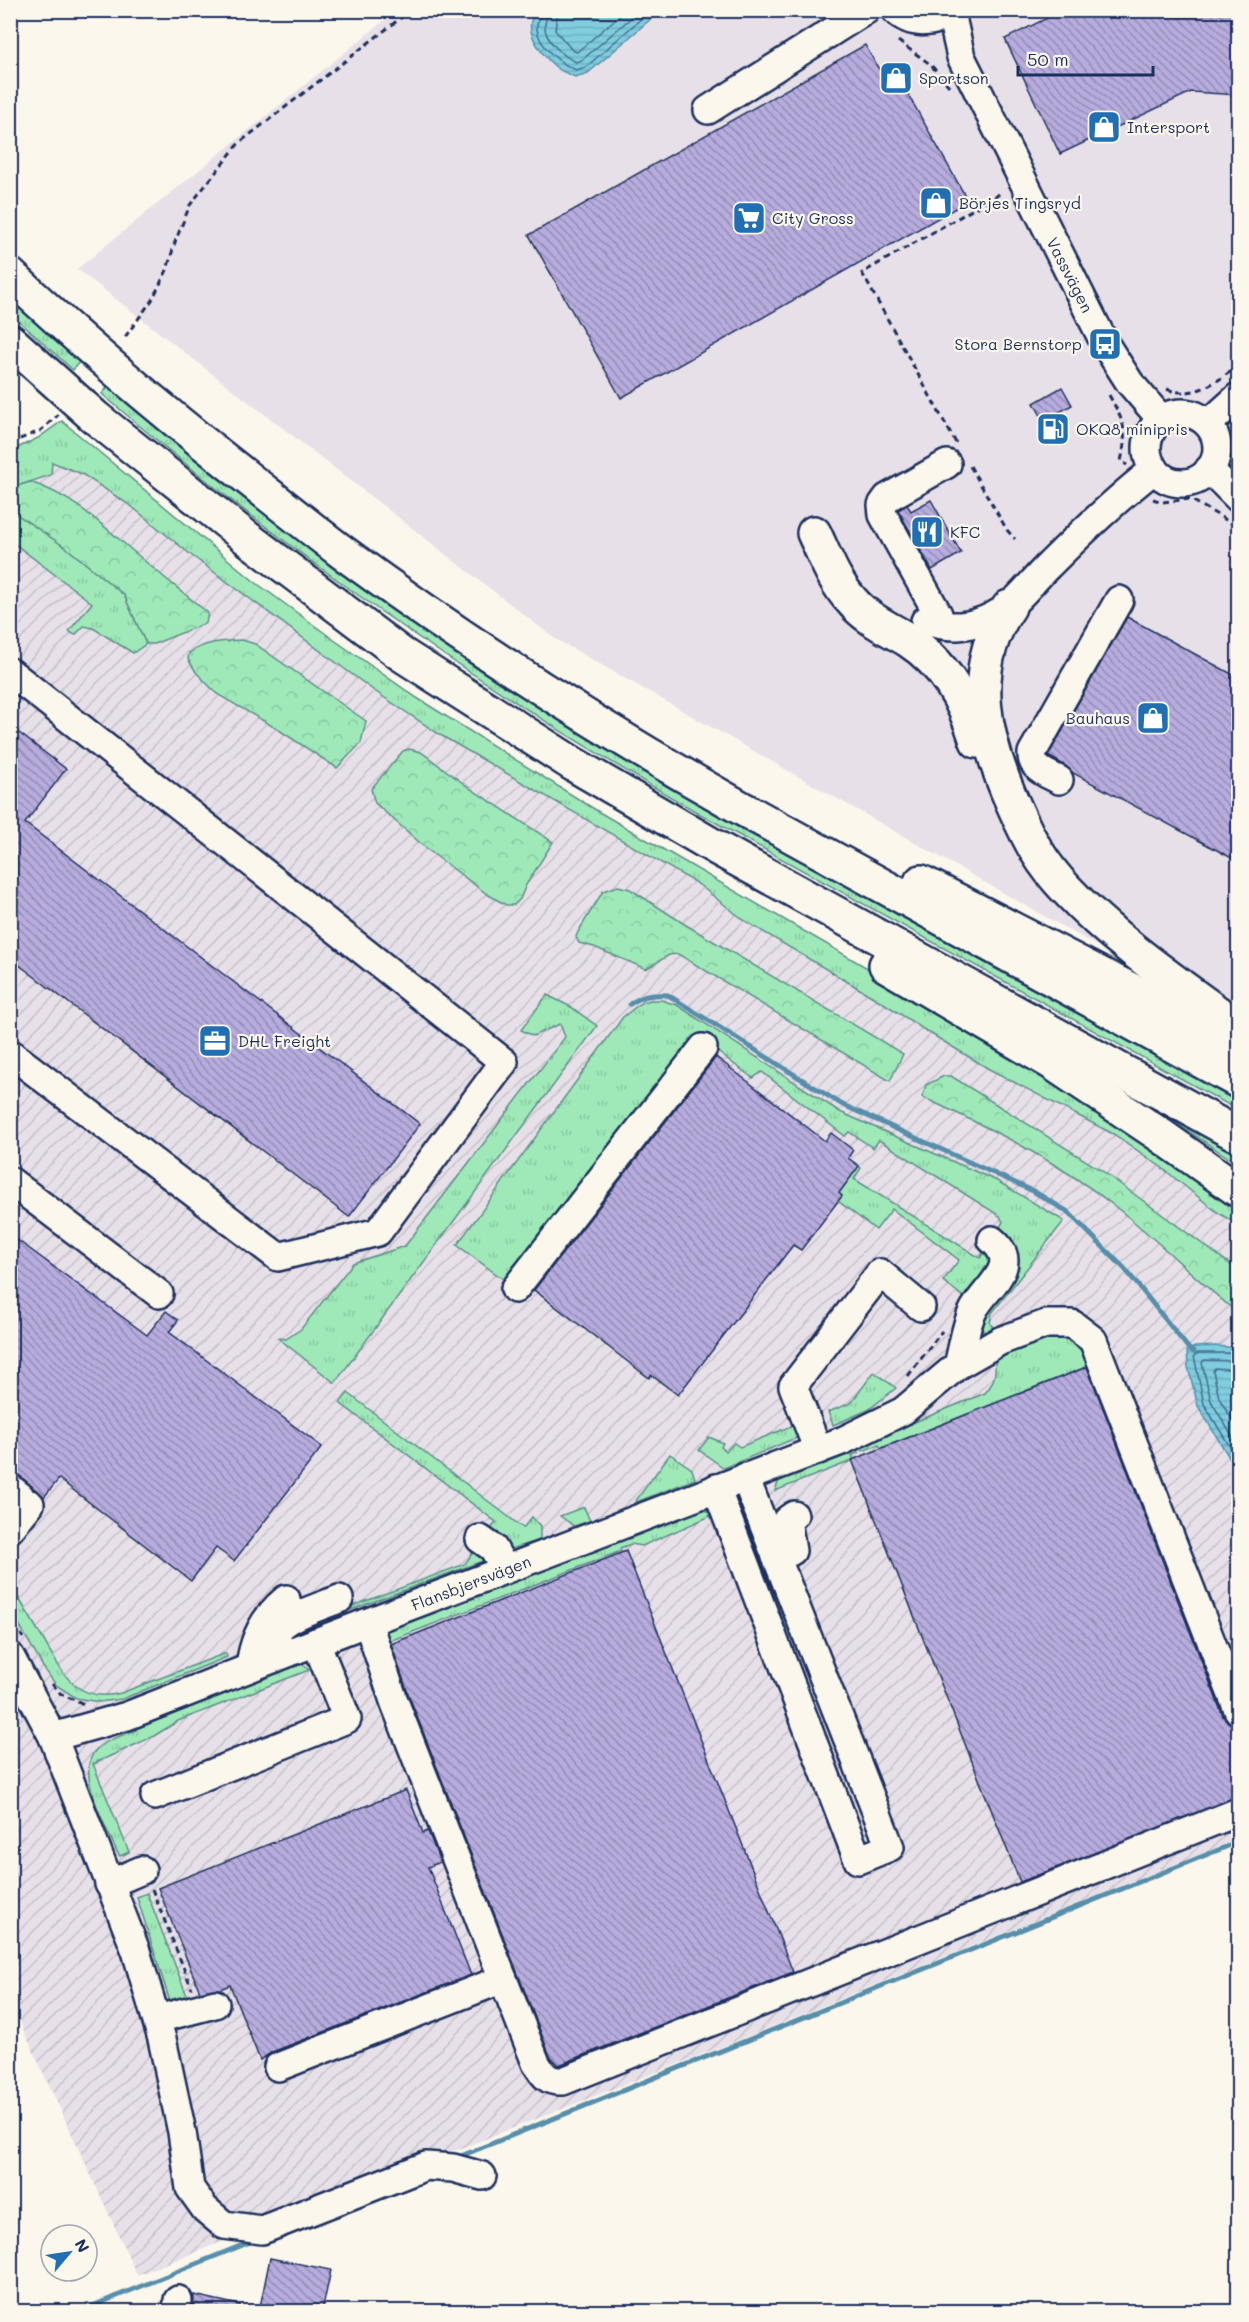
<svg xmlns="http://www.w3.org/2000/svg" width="1249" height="2322" viewBox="0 0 1249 2322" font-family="Mali,sans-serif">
<defs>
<pattern id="industrial-furrows" width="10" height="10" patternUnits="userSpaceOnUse" patternTransform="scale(1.5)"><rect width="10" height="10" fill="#e7e0e8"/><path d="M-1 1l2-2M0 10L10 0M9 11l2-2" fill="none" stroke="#c6c0c9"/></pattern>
<pattern id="grass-tufts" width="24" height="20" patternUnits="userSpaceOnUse" patternTransform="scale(1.5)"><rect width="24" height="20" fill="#9fe9b8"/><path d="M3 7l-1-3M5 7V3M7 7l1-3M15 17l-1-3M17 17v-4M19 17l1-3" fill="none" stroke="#88c8a1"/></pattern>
<pattern id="forest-crowns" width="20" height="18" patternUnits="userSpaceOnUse" patternTransform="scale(1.5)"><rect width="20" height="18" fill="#9fe9b8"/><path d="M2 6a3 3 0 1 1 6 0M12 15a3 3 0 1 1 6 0" fill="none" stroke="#88c8a1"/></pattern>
<pattern id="water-rules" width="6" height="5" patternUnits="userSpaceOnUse" patternTransform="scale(1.5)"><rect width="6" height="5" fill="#7fcdde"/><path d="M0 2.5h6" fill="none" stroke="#6db0c1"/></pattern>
<pattern id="building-back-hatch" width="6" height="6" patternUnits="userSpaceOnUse" patternTransform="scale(1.5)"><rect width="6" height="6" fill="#b7acdd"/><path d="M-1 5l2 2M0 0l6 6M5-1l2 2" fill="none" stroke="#948cb6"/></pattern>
</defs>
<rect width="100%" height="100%" fill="#fbf7ec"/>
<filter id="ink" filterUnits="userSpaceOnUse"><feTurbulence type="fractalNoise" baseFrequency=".0167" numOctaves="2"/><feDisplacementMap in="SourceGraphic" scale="12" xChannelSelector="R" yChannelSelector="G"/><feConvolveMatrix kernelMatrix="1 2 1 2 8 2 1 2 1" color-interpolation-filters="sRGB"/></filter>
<g filter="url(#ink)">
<path fill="#e7e0e8" d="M396 11H1238V1026L554 638 77 269Z"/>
<path fill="url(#industrial-furrows)" d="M42 458 82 474 131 506 191 555 373 690 556 803 698 884 745 921 885 1004 923 1029 989 1069 1115 1135 1161 1167 1217 1212 1238 1225V1839L726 2045 137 2275 11 2003 10 466Z"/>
<g fill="url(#grass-tufts)" stroke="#5d8c8b" stroke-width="1.5">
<path d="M10 285 86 353 73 370 11 314Z"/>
<path d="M114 379 356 571 1238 1086V1110L702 815C489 694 288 554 102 394Z"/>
<path d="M62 421 255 582 337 642 417 698 599 812 955 1019 1238 1203V1225L1217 1212 1161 1167 1115 1135 989 1069 923 1029 885 1004 745 921 698 884 442 736 373 690 191 555 131 506 82 474 52 462 51 475 11 488V451L38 438Z"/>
<path d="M10 503 15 513 68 549 124 595 146 644 133 653 93 628 84 626 75 635 69 631 92 603 11 541Z"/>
<path d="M547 995 571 1007 597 1026 335 1383 278 1338 286 1339 301 1329 353 1263 405 1246 565 1037 560 1024 533 1036 521 1030Z"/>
<path d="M651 1000H661L677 1005 840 1112 997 1181 1064 1221 992 1313 990 1323 994 1329 987 1332 982 1331 981 1322 998 1230 1003 1222 1000 1216 879 1140 873 1148 849 1132 845 1136 762 1072 753 1078 700 1039 511 1285 457 1245 623 1017 642 1002Z"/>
<path d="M1147 1103 1238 1145V1164Z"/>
<path d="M859 1166 861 1168 854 1179 980 1258 984 1252 988 1255 990 1262 965 1298 943 1281 959 1260 892 1209 876 1230 838 1201 842 1196 835 1190H841Z"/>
<path d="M1047 1335 1076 1336 1093 1364 881 1448 879 1445 862 1451 859 1445 985 1393C995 1382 996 1373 995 1358Z"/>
<path d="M874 1372 896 1388 868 1410 833 1425 828 1412 851 1403Z"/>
<path d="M348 1393 523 1528 532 1517 540 1526V1540L511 1549 488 1533 496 1522 340 1403Z"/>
<path d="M794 1425 798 1437 724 1468 699 1450 709 1437 723 1443 721 1447 726 1451 734 1443 740 1447Z"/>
<path d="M855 1446 858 1453 852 1455 854 1460 775 1491 780 1477Z"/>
<path d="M670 1454 692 1469 695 1479 634 1503Z"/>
<path d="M584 1507 590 1521 574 1526 560 1516Z"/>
<path d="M702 1509 715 1514 642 1546 631 1544 620 1548 621 1551 387 1642 385 1634 387 1630 404 1621Z"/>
<path d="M476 1548 485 1560 297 1630 296 1627 465 1564Z"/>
<path d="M10 1584C22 1603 33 1622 44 1641 63 1674 77 1704 121 1693L226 1653 227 1657 122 1699 99 1702 76 1698 56 1685 43 1667 11 1610Z"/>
<path d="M300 1662 309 1670 178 1721 154 1736 93 1764 129 1852 120 1856 117 1852C107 1828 75 1773 95 1751 104 1740 124 1735 136 1730L135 1724Z"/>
<path d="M147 1893 189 2001 171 2005 137 1897Z"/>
</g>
<g fill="url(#forest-crowns)" stroke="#5d8c8b" stroke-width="1.5">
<path d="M30 482C76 497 104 527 140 557 162 576 185 594 208 613L206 623 154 644H146L124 595 68 549 15 513 11 503V488Z"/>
<path d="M242 640 255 644 366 721 361 743 337 768 279 730 217 694 196 672 188 659 189 653C204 642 223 641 242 640Z"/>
<path d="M409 749 421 752 471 789 553 842 526 885 520 899 514 905H506L487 894 428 850 375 803 371 789 403 751Z"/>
<path d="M618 886 630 889 686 925 903 1054 890 1081 678 954 669 955 646 969 594 947 579 943 576 937 578 932 603 891Z"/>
<path d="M944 1076H951L1101 1170 1238 1270V1313C1196 1280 1159 1241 1117 1208 1058 1161 990 1128 922 1097L926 1085Z"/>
</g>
<g fill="url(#water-rules)" stroke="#578eab" stroke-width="1.5">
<path d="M538 10H660V11L588 73 575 77C570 74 562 72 557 68 543 56 518 27 538 10Z"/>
<path d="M1215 1346 1238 1348V1472L1198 1406 1188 1367 1187 1351 1195 1347Z"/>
</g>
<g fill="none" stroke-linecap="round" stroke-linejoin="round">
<g stroke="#436e91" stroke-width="1.5">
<path d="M541 10C540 17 536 23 537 29 539 47 561 64 576 70L586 67 651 10"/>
<path d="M549 10C548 16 545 20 545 25 543 40 565 57 576 62L582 60 640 10"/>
<path d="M558 10 555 30 572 50 577 52 626 10"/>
<path d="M1238 1353H1198L1194 1356 1204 1404 1238 1460"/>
<path d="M1238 1361 1204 1360 1202 1363 1211 1401 1238 1446"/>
<path d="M1238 1370 1215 1368 1213 1371 1219 1398 1238 1429"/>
</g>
<g stroke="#578eab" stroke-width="5">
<path d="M630 1004C643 995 653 994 668 995L841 1104 1033 1191 1068 1212 1125 1269 1189 1349 1194 1352"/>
<path d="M456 2158 1238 1842"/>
<path d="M90 2307 255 2240"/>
</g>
</g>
<g fill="url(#building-back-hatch)" stroke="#1b2f5e" stroke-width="1.5">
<path d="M1063 10H1239V95L1191 92 1060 154 1005 39Z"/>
<path d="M865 45 880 71 891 64 968 201 621 398 529 235Z"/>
<path d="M1062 387 1072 405 1044 421 1034 403Z"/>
<path d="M931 500 961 553 932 570 898 510 907 505 911 511Z"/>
<path d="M1127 617 1239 678V862L1073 773 1066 766 1048 756Z"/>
<path d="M10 726 66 769 25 823 420 1124 349 1217 10 958Z"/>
<path d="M716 1057 825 1141 831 1133 853 1150 848 1158 859 1166 839 1193 842 1196 838 1201 801 1250 793 1245 678 1395 651 1375 649 1378 534 1290Z"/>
<path d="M16 1239 147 1335 166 1311 178 1320 169 1332 322 1447 234 1561 216 1548 191 1581 59 1479 44 1497 20 1476 10 1473V1247Z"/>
<path d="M1087 1367 1223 1716 1228 1722 1233 1725 1239 1737V1797L1020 1882 852 1460Z"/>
<path d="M626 1551 793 1972 559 2065 550 2056 409 1696 391 1644Z"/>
<path d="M406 1790 423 1833 428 1831 440 1862 428 1867 471 1975 272 2052 260 2060 230 1985 220 1989 200 1992 158 1888Z"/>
<path d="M270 2258 331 2270 322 2312H259Z"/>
<path d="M194 2295 240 2305V2312H193Z"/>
</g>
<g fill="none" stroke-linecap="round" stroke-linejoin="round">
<defs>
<g id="minor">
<path d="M895 10C911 26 936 25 953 10"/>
<path d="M951 13 961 57 1105 344 1130 383 1162 420"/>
<path d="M708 110 866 10"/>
<circle cx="1182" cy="448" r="35"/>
<path d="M1208 424 1238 397"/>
<path d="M1209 469 1238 498"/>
<path d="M938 614 883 515 882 505 887 498 947 464"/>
<path d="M925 621C950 629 971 628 995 615 1016 605 1032 581 1049 565 1082 532 1117 498 1155 469"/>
<path d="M10 672 504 1062 378 1232 278 1257 10 1053"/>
<path d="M1059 780C1046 773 1031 769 1032 753L1119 600"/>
<path d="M10 1181 159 1294"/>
<path d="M515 1289 703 1048"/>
<path d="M958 1365C963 1348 965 1326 973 1311 985 1287 1023 1266 992 1240"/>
<path d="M818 1450 793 1386 880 1273 921 1307"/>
<path d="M10 1488 20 1496 10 1509"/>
<path d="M716 1488 858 1860 890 1847 745 1477"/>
<path d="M10 1529 30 1504"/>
<path d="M480 1539 493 1548 505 1569"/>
<path d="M776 1557 792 1551 787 1520 794 1515"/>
<path d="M368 1623 394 1701 536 2063C544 2076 548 2082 563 2081L1238 1812"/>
<path d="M10 1656 53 1737 127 1716 316 1642 844 1440 903 1411 958 1365 1000 1341 1046 1324H1072L1093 1340 1238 1710"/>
<path d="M275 1658C275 1648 274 1638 279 1629 289 1615 323 1606 339 1599"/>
<path d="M250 1667C253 1640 265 1616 286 1599"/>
<path d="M53 1737 136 1951 162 2039 182 2132 190 2188 205 2209 224 2225 262 2230 426 2166 453 2168 482 2176"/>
<path d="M155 1796 347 1719 316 1642"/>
<path d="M109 1884 142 1870"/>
<path d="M157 2019 215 2004"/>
<path d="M278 2067 503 1979"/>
<path d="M177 2312 178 2300"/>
</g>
<g id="highway">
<path d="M10 275C81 342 155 405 231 465 268 494 305 524 342 552 470 646 603 730 741 808L1238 1081"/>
<path d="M10 341 96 418 247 538 401 654 573 764 717 848 1238 1135"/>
<path d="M814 533C825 556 834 582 852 601 867 619 888 628 908 640 945 664 964 700 977 741"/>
<path d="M1009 607C966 669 985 742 1014 806 1029 840 1041 863 1067 890 1115 941 1174 981 1230 1022"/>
<path d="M921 882 1238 1045"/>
<path d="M886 965 1051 1062 1163 1137 1238 1190"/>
</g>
</defs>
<use href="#minor" stroke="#1b2f5e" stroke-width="32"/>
<use href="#highway" stroke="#1b2f5e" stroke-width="38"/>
<g stroke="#1b2f5e" stroke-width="3" stroke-dasharray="6 4.5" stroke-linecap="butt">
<path d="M898 41 930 64 949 86"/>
<path d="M125 337 152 300 167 270 175 242 190 205 239 143 411 10"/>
<path d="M1167 389C1193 400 1218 381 1238 366"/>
<path d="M1109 395C1124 422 1128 431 1121 461L1127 465"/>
<path d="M10 443 40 431 58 415"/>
<path d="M956 443 862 273 1003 192"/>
<path d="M970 466 1007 530 1015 539"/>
<path d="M1153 499 1162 502 1190 499 1238 527"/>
<path d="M908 1376 942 1331"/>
<path d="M10 1616 23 1638"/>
<path d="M52 1684 61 1694 84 1704"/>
<path d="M152 1889 192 1989"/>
</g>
<use href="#minor" stroke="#fbf7ec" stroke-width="27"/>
<use href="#highway" stroke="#fbf7ec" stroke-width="33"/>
</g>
</g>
<defs>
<symbol id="shop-square" viewBox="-11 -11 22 22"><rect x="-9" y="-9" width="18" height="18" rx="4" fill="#1f6fb2" stroke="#fbf7ec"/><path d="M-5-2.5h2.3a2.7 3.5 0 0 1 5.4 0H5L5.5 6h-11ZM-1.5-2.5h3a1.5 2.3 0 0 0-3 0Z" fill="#fff"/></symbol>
<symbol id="supermarket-square" viewBox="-11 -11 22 22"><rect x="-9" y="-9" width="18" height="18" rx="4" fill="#1f6fb2" stroke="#fbf7ec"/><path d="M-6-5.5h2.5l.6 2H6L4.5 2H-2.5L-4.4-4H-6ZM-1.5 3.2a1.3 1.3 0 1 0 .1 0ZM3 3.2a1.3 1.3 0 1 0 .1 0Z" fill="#fff"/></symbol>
<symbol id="bus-square" viewBox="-11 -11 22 22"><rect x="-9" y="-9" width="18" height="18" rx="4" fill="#1f6fb2" stroke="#fbf7ec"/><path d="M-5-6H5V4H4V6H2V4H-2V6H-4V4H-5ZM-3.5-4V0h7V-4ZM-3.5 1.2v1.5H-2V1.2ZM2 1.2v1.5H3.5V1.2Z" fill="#fff"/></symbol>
<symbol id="fuel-square" viewBox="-11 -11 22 22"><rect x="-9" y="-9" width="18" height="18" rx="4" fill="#1f6fb2" stroke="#fbf7ec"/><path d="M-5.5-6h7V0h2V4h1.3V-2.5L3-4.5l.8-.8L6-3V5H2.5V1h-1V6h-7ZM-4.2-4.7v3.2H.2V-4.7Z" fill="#fff"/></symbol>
<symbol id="restaurant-square" viewBox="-11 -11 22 22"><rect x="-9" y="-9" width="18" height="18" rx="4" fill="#1f6fb2" stroke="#fbf7ec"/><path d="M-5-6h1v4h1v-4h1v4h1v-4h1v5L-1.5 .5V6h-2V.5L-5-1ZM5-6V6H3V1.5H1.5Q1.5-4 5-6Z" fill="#fff"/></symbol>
<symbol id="office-square" viewBox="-11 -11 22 22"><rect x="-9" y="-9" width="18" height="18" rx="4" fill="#1f6fb2" stroke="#fbf7ec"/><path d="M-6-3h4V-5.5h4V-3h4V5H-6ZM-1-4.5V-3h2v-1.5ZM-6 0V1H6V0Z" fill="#fff"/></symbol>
</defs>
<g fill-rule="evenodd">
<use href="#shop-square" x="877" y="59" width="38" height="38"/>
<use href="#shop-square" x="1085" y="108" width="38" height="38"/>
<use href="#shop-square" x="917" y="184" width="38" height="38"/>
<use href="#supermarket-square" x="730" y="199" width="38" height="38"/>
<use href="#bus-square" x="1086" y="325" width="38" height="38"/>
<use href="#fuel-square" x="1034" y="410" width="38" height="38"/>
<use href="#restaurant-square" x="908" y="513" width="38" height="38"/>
<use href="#shop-square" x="1134" y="699" width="38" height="38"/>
<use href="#office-square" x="196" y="1022" width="38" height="38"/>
</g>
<g text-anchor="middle" stroke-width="4.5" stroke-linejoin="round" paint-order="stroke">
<g font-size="16" fill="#1b2f5e" stroke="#fbf7ec" text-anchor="start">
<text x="919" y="84">Sportson</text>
<text x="1127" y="133">Intersport</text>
<text x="959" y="209">Börjes Tingsryd</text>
<text x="772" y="224">City Gross</text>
<text x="1082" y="350" text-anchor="end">Stora Bernstorp</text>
<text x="1076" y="435">OKQ8 minipris</text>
<text x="950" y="538">KFC</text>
<text x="1130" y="724" text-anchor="end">Bauhaus</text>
<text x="238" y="1047">DHL Freight</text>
</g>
<g font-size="16" fill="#1b2f5e" stroke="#fbf7ec">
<text transform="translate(1070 275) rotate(63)" y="6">Vassvägen</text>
<text transform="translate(471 1583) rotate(-21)" y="6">Flansbjersvägen</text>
</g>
</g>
<rect width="1249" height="2322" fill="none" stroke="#fbf7ec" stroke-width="36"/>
<rect x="18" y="18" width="1213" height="2286" fill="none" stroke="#1b2f5e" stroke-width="2" filter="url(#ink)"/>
<g transform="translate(69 2253) rotate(61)"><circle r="28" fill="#fbf7ec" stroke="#a1a7b3" stroke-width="1.5"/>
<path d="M0-4.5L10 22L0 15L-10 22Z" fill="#1f6fb2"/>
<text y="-9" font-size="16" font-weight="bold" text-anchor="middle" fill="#1b2f5e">N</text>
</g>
<path d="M1018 66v9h135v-9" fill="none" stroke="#1b2f5e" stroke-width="3"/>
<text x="1027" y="66" font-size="18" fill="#1b2f5e" stroke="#fbf7ec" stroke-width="4.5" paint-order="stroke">50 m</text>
</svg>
